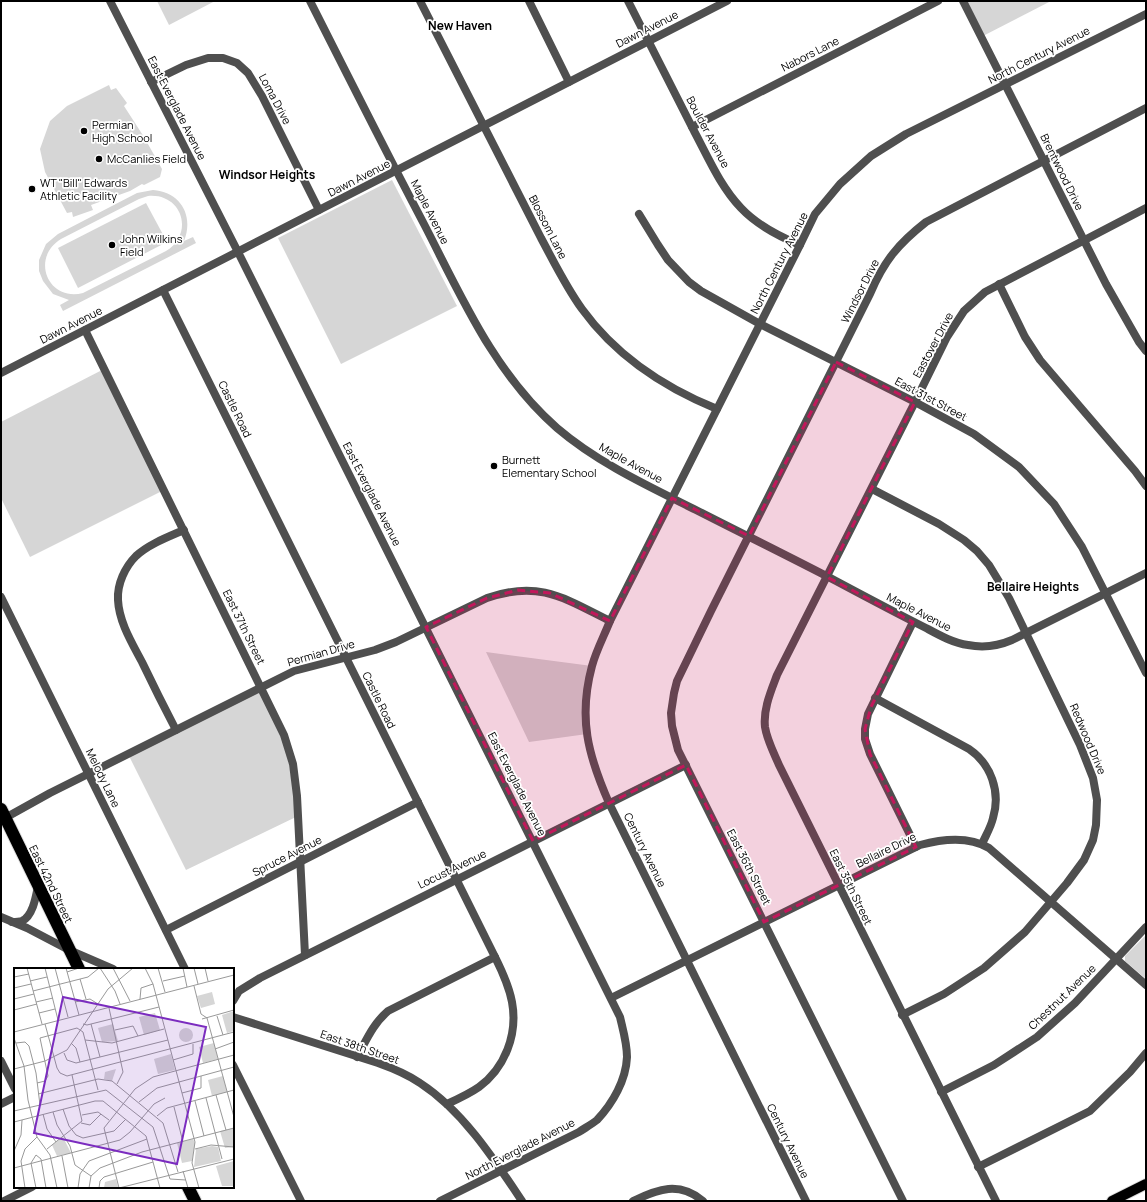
<svg xmlns="http://www.w3.org/2000/svg" width="1147" height="1202" viewBox="0 0 1147 1202" font-family="Manrope,sans-serif">
<rect width="100%" height="100%" fill="#fff"/>
<g fill="#d6d6d6" fill-rule="evenodd">
<path d="M157 1H215L169 25Z"/>
<path d="M965 1H1051L981 37Z"/>
<path d="M109 85 111 90 116 88 127 103 124 106 144 137 162 169 160 177 144 185 142 184 130 191 91 205 93 210 73 217 72 212 67 213 45 172 40 149 50 121 67 106Z"/>
<path d="M392 180 457 306 341 364 278 238Z"/>
<path d="M153 190C181 192 194 216 184 241L193 237 196 243 63 311 60 305 69 300 53 294 43 281 39 271V260L46 244 58 234 137 193ZM148 196C182 193 195 233 166 251L83 293C48 302 30 258 61 239L139 199Z"/>
<path d="M146 203 167 242 78 288 58 248Z"/>
<path d="M104 369 164 490 30 557 1 498V422Z"/>
<path d="M486 652 592 666 587 734 529 742Z"/>
<path d="M262 687 284 735 298 816 186 870 128 754Z"/>
<path d="M1146 935V979L1125 961V956Z"/>
</g>
<g fill="none" stroke-linecap="round" stroke-linejoin="round">
<defs>
<path id="major" d="M1112 1201 1146 1184"/>
<g id="highway">
<path d="M1 809 79 969"/>
<path d="M188 1187 195 1201"/>
</g>
</defs>
<use href="#major" stroke="#dbdbdb" stroke-width="12"/>
<use href="#highway" stroke="#dbdbdb" stroke-width="14"/>
<g stroke="#4f4f4f" stroke-width="8">
<path d="M110 1 238 252 620 1017C623 1030 627 1043 627 1057 626 1080 613 1103 597 1120 592 1124 585 1128 579 1132L440 1201"/>
<path d="M310 1C348 76 386 152 425 226 462 298 495 374 557 428 598 463 648 486 696 510 743 534 790 557 836 581 866 597 896 613 926 628 939 635 953 643 968 645 983 648 998 646 1012 640L1146 573"/>
<path d="M420 1 541 238C554 262 566 287 582 309 616 356 663 387 717 409"/>
<path d="M529 1 569 82"/>
<path d="M628 1C650 44 672 88 694 131 708 157 720 186 741 208 757 225 778 236 800 245"/>
<path d="M963 1 1106 284 1139 342 1146 351"/>
<path d="M151 82 186 65 208 58H223L237 63 248 73 262 96 319 210"/>
<path d="M692 127 938 1"/>
<path d="M639 214 658 245 668 260 689 282 701 291 760 324 915 402 974 434 1019 467 1054 504 1082 547 1146 673"/>
<path d="M999 284 1025 337 1040 360 1135 471 1146 486"/>
<path d="M163 290 495 957C502 971 509 986 512 1002 518 1034 505 1068 479 1087 469 1094 458 1099 447 1104"/>
<path d="M85 330 284 735 293 764 297 796 305 955"/>
<path d="M1 373 727 1"/>
<path d="M872 489 939 524 964 540 977 551 989 565 1009 598 1080 745 1093 778 1097 800 1096 825 1093 840 1084 860 1067 883 1025 932 984 968 944 994 902 1015"/>
<path d="M1 597 185 969"/>
<path d="M913 622 868 714 865 729V739L870 754 916 847"/>
<path d="M875 698 969 749C991 764 1001 792 993 818 991 827 986 835 982 844"/>
<path d="M176 730C164 707 153 685 142 662 132 643 119 622 118 600 117 584 125 567 136 556 149 544 168 537 184 530"/>
<path d="M5 818 50 793 294 671 375 650 396 642 487 598C539 580 564 598 610 621"/>
<path d="M1 917 27 928 69 950 113 969"/>
<path d="M12 922C15 922 19 922 22 921 33 916 36 896 38 886"/>
<path d="M166 930 418 802"/>
<path d="M611 998 920 845C942 839 969 836 989 848L1146 985"/>
<path d="M233 1001 239 991 260 978 686 765"/>
<path d="M233 1017 378 1063C392 1068 407 1074 420 1083 463 1111 494 1159 522 1201"/>
<path d="M357 1057C367 1039 373 1024 388 1011L495 957"/>
<path d="M1 1061 15 1089"/>
<path d="M233 1065 301 1201"/>
<path d="M941 1092 994 1065 1037 1037 1075 1003 1146 927"/>
<path d="M1 1104 15 1097"/>
<path d="M978 1167 1090 1111 1130 1072 1146 1053"/>
<path d="M4 1201 32 1187"/>
<path d="M633 1201C658 1189 679 1181 703 1201"/>
<path d="M806 1201 609 803C588 755 578 718 592 666 596 651 604 636 610 621L800 245 815 214 840 184 871 156 906 134 1146 14"/>
<path d="M903 1201 678 750 672 726 671 713 674 693 677 681 711 611 870 294C884 261 898 244 926 222L1146 108"/>
<path d="M996 1201 779 765C774 753 767 740 765 727 763 709 771 691 777 675L915 402 947 337 964 311 985 292 1146 208"/>
</g>
<use href="#major" stroke="#000" stroke-width="10"/>
<use href="#highway" stroke="#000" stroke-width="12"/>
</g>
<path fill="#c2185b" fill-opacity="0.2" stroke="#c2185b" stroke-width="3" stroke-dasharray="8 5" stroke-linejoin="round" d="M836 362 915 402 827 577 913 622 871 707 865 729 870 754 916 847 764 922 686 765 533 841 426 627 487 598 518 590 550 593 610 621 672 498 749 536Z"/>
<g fill="#000" stroke="#fff" stroke-width="1.5">
<circle cx="84" cy="131" r="4"/>
<circle cx="99" cy="159" r="4"/>
<circle cx="32" cy="189" r="4"/>
<circle cx="112" cy="245" r="4"/>
<circle cx="494" cy="466" r="4"/>
</g>
<g text-anchor="middle" stroke-width="3.5" stroke-linejoin="round" paint-order="stroke">
<g font-size="11" fill="#000" stroke="#fff">
<text transform="translate(647 29) rotate(-27)" y="4">Dawn Avenue</text>
<text transform="translate(810 54) rotate(-27)" y="4">Nabors Lane</text>
<text transform="translate(1039 55) rotate(-27)" y="4">North Century Avenue</text>
<text transform="translate(275 99) rotate(62)" y="4">Loma Drive</text>
<text transform="translate(177 108) rotate(63)" y="4">East Everglade Avenue</text>
<text transform="translate(708 132) rotate(62)" y="4">Boulder Avenue</text>
<text transform="translate(1062 172) rotate(64)" y="4">Brentwood Drive</text>
<text transform="translate(359 178) rotate(-27)" y="4">Dawn Avenue</text>
<text transform="translate(430 212) rotate(63)" y="4">Maple Avenue</text>
<text transform="translate(548 227) rotate(63)" y="4">Blossom Lane</text>
<text transform="translate(779 263) rotate(-63)" y="4">North Century Avenue</text>
<text transform="translate(860 291) rotate(-63)" y="4">Windsor Drive</text>
<text transform="translate(71 325) rotate(-27)" y="4">Dawn Avenue</text>
<text transform="translate(933 345) rotate(-62)" y="4">Eastover Drive</text>
<text transform="translate(931 399) rotate(28)" y="4">East 31st Street</text>
<text transform="translate(235 409) rotate(64)" y="4">Castle Road</text>
<text transform="translate(631 463) rotate(29)" y="4">Maple Avenue</text>
<text transform="translate(372 494) rotate(63)" y="4">East Everglade Avenue</text>
<text transform="translate(919 612) rotate(27)" y="4">Maple Avenue</text>
<text transform="translate(244 627) rotate(64)" y="4">East 37th Street</text>
<text transform="translate(321 653) rotate(-16)" y="4">Permian Drive</text>
<text transform="translate(379 700) rotate(64)" y="4">Castle Road</text>
<text transform="translate(1088 739) rotate(67)" y="4">Redwood Drive</text>
<text transform="translate(103 778) rotate(64)" y="4">Melody Lane</text>
<text transform="translate(517 784) rotate(63)" y="4">East Everglade Avenue</text>
<text transform="translate(645 850) rotate(64)" y="4">Century Avenue</text>
<text transform="translate(886 850) rotate(-26)" y="4">Bellaire Drive</text>
<text transform="translate(287 856) rotate(-27)" y="4">Spruce Avenue</text>
<text transform="translate(749 867) rotate(63)" y="4">East 36th Street</text>
<text transform="translate(452 869) rotate(-26)" y="4">Locust Avenue</text>
<text transform="translate(51 884) rotate(64)" y="4">East 42nd Street</text>
<text transform="translate(851 887) rotate(64)" y="4">East 35th Street</text>
<text transform="translate(1062 997) rotate(-44)" y="4">Chestnut Avenue</text>
<text transform="translate(360 1047) rotate(19)" y="4">East 38th Street</text>
<text transform="translate(788 1141) rotate(64)" y="4">Century Avenue</text>
<text transform="translate(520 1149) rotate(-27)" y="4">North Everglade Avenue</text>
</g>
<g font-size="11" fill="#000" stroke="#fff" text-anchor="start">
<text x="92" y="129">Permian<tspan x="92" dy="13">High School</tspan></text>
<text x="107" y="163">McCanlies Field</text>
<text x="40" y="187">WT "Bill" Edwards<tspan x="40" dy="13">Athletic Facility</tspan></text>
<text x="120" y="243">John Wilkins<tspan x="120" dy="13">Field</tspan></text>
<text x="502" y="464">Burnett<tspan x="502" dy="13">Elementary School</tspan></text>
</g>
<g font-size="12" font-weight="bold" fill="#000" stroke="#fff">
<text x="460" y="30">New Haven</text>
<text x="267" y="179">Windsor Heights</text>
<text x="1033" y="591">Bellaire Heights</text>
</g>
</g>
<g transform="translate(14 968)">
<rect width="220" height="220" fill="#fff"/>
<path d="M198 24 201 36 187 40 183 28ZM220 43V63L213 65 208 47ZM141 45 146 62 130 67 125 49ZM99 56 104 73 88 74 84 60ZM165 67a7 7 0 1 1 14 0a7 7 0 1 1-14 0ZM200 75 204 91 189 95 185 79ZM157 86 161 102 144 106 140 91ZM102 101 98 113 90 111 91 104ZM209 108 213 124 198 128 194 112ZM220 160V179L211 180 206 163ZM49 169 57 185 43 188 38 177ZM179 171 181 175 178 193 168 195 163 175ZM198 178 204 179 207 193 180 199 182 181ZM220 193V218H208L202 198ZM102 211 104 219 90 220 91 214Z" fill="#d6d6d6"/>
<path fill="none" stroke="#999" stroke-width="1" d="M13 0 28 56M31 0 44 52M41 0 54 49M52 0 65 47M86 0 101 23 106 36M99 0 116 33M131 0 139 16 181 174 178 195 185 220M144 0 151 24M169 0 173 19M180 0 184 16M191 0 194 13M53 4 65 0M0 9 15 6M66 11 72 31M16 13 33 9M149 13 171 8M180 18 187 46 193 50 220 149M0 20 17 16M19 23 74 9 85 0M0 31 20 26M126 31 127 20 139 16M22 34 39 30M61 34 76 31 84 36M95 40 109 104 103 116M0 42 23 36M25 45 41 41M203 48 209 67M188 51 220 42M31 56 43 100 46 105 53 108 220 64M69 56 73 57 145 39M77 56 86 89M101 62 119 58 124 68M0 64 220 7M0 70 10 98 14 132 23 169 36 187 43 220M71 72 98 75 150 61M2 75 11 74 15 78 22 105 26 137M57 75 62 80 66 94M201 81 220 74M50 85 53 92 62 95 154 72M159 92 179 86V76M0 101 31 93 53 82 94 21 119 0M0 106V133M23 115 31 113 34 108 26 70 63 60 69 64 84 122M168 125 187 120V108M24 126 84 111 98 113 149 155 164 204M202 127 212 162M192 130 208 191M181 133 190 168M125 134 143 120 220 99M160 139 169 174M49 141 55 158 62 167 69 170 100 163 112 151M0 143 92 122 139 159 156 211 172 212M39 144 43 157 56 178 61 197 77 208M29 146 33 161 42 174M68 147 84 144 95 152M143 148 153 140 220 122M0 154 81 133H89L132 168 146 220M67 155 76 157 87 146M33 181 68 153 58 107M181 181 197 177 220 179M0 183 7 167 8 152M48 188 54 220M0 200 106 172 116 164 140 136 151 130M169 203 174 220M11 220 7 193 11 181 23 169M22 220 17 195 22 187 27 191 32 220M64 220 66 206 75 193 133 171M75 220 77 208 86 200 128 184 220 160M85 220 86 213 90 209 139 194M105 220 90 160 121 121 139 109 220 87M105 220 220 191"/>
<path fill="#7b2cbf" fill-opacity="0.15" stroke="#7b2cbf" stroke-width="2" d="M49 29 192 59 163 196 20 165Z"/>
<rect width="220" height="220" fill="none" stroke="#000" stroke-width="2"/>
</g>
<rect width="1147" height="1202" fill="none" stroke="#000000" stroke-width="4"/>
</svg>
